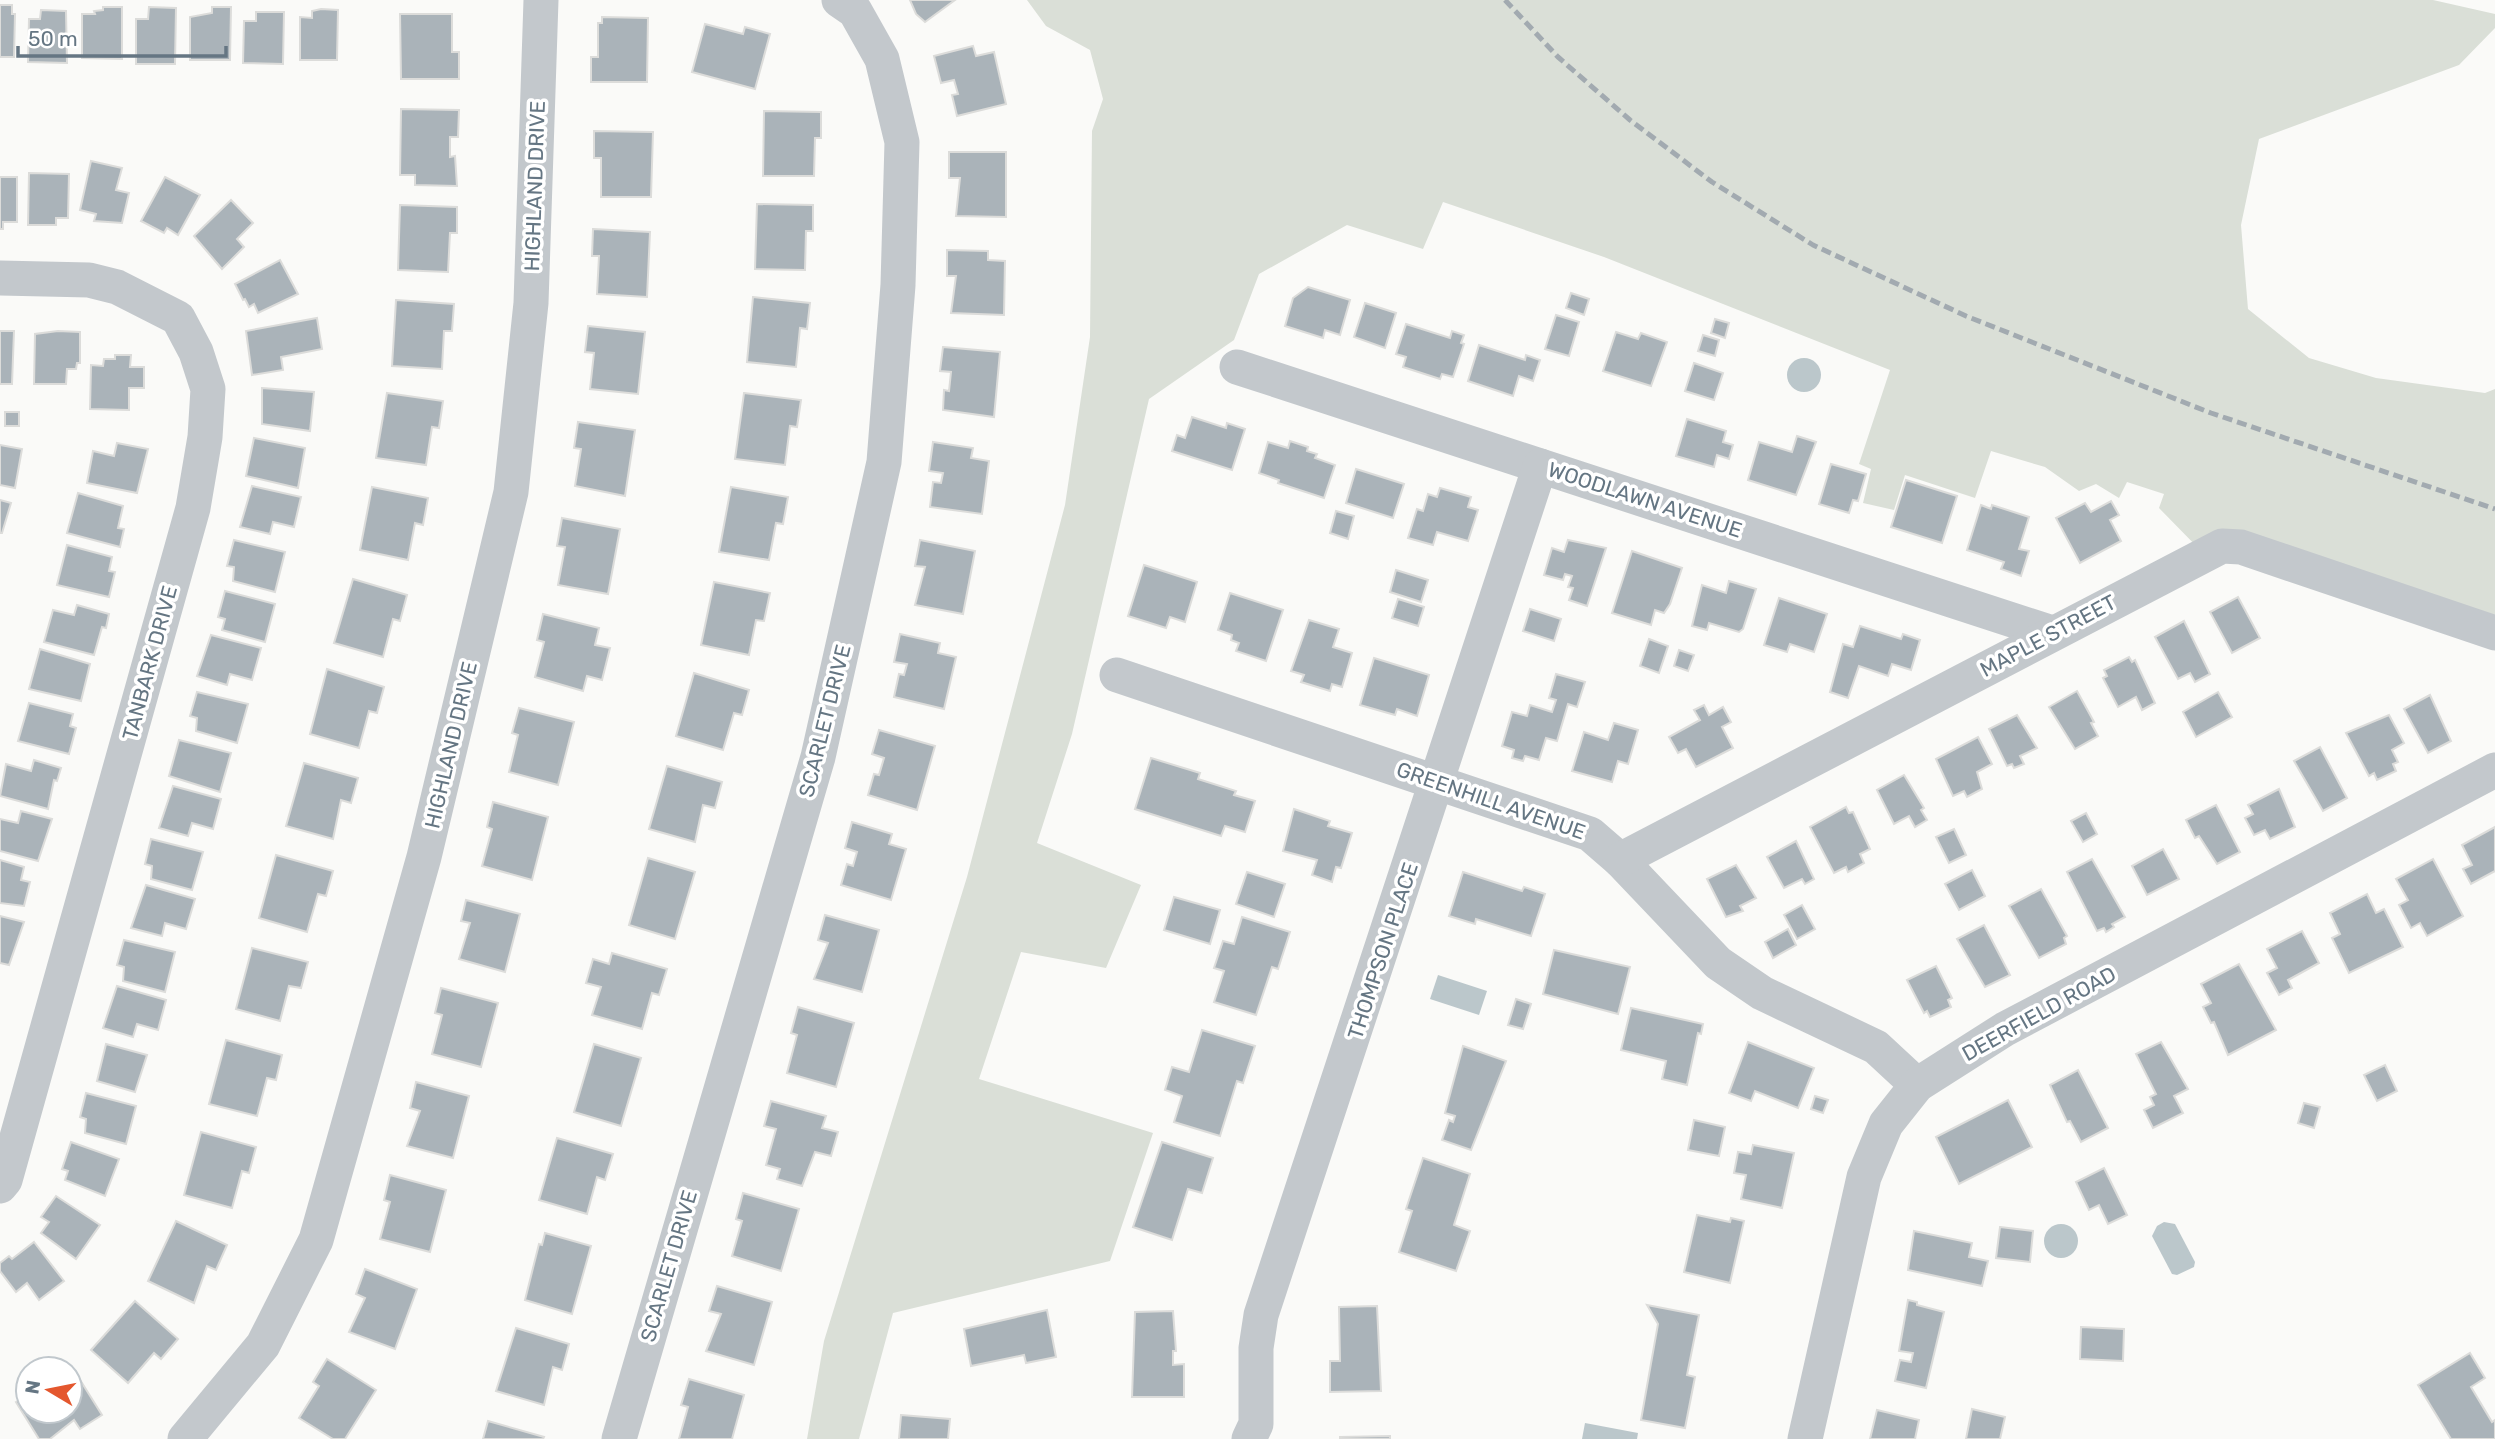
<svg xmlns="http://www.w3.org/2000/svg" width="2495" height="1439" viewBox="0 0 2495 1439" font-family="Rubik,sans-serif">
<rect width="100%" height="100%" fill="#fafaf8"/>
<path fill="#dadfd7" d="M1027 0H2433L2495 14V28L2459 65 2259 139 2241 225 2248 309 2309 358 2376 378 2485 393 2495 389V633L2204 554 2159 508 2164 494 2127 482 2119 498 2096 484 2079 491 2045 467 1991 451 1975 498 1905 475 1894 510 1863 503 1871 469 1859 464 1890 370 1604 257 1443 202 1423 249 1347 225 1259 274 1234 340 1149 399 1072 734 1037 843 1141 885 1106 968 1021 952 979 1079 1153 1133 1110 1261 893 1313 859 1439H807L824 1341 967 877 1065 505 1090 337 1092 131 1103 99 1090 50 1046 26Z"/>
<g fill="#bbc7cb">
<circle cx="1804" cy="375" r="17"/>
<path d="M1438 975 1487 991 1479 1015 1430 999Z"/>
<path d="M2164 1222 2175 1224 2195 1262 2194 1267 2177 1275 2172 1274 2152 1236 2157 1226Z"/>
<circle cx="2061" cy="1241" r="17"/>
<path d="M1585 1423 1638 1433 1637 1439H1582Z"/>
</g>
<g fill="#aab3b9" stroke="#dcdcda" stroke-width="2">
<path d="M910 0H955L925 22 916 14Z"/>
<path d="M0 5H12V14H15L14 57H0Z"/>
<path d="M103 7H122V59L82 58V14H95L94 11 103 10Z"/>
<path d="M149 7 176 8 175 64H136V19H148Z"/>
<path d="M212 7H231L230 60H190V17L212 13Z"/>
<path d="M321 9 338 10 337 60H300V17L312 18V11Z"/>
<path d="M41 10 66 11 67 63 28 62 29 19H40Z"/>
<path d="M256 12H284L283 64 243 63 244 21H256Z"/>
<path d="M400 14H452V52H459V79H401Z"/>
<path d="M602 17 648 18 647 82H591V57H598V23H602Z"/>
<path d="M705 24 743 34 745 27 770 34 755 89 692 72Z"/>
<path d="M973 46 976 56 994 52 1006 104 957 116 952 95 958 94 954 80 941 83 934 56Z"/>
<path d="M401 109 459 110 458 137H450V157L455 156 457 186 415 185V175H400Z"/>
<path d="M764 111 821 112V138H815L814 176H763Z"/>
<path d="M594 131 653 132 651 197H601V158H594Z"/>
<path d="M949 152H1006V217L956 216 960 178H949Z"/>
<path d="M91 161 122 168 116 190 129 193 122 223 94 221 96 214 80 210Z"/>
<path d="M29 173 69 174 68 218H56V225H28Z"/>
<path d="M0 177H17V222H3V229H0Z"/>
<path d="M165 177 200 195 178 235 167 228 164 233 141 221Z"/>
<path d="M231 200 253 223 237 239 244 247 222 269 194 236Z"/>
<path d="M757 204 813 205V231H806L805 270 755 269Z"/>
<path d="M400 205 457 207V233H450L448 272 398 270Z"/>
<path d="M593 229 650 232 647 297 597 294 599 256H592Z"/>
<path d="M947 250 988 251V260L1005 261 1004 315 951 313 956 276H947Z"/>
<path d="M280 260 298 294 258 313 254 304 249 307 245 299 243 300 235 284Z"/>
<path d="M1308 287 1350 300 1340 335 1325 330 1323 338 1285 326 1293 298Z"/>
<path d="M1571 293 1589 299 1584 315 1566 308Z"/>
<path d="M753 297 810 303 807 329 800 328 796 367 747 362Z"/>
<path d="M396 300 454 304 452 331H444L442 369 392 366Z"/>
<path d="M1365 303 1396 313 1385 348 1354 337Z"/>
<path d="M1556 315 1579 322 1569 356 1545 349Z"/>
<path d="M317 318 322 349 281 357 283 370 252 375 246 331Z"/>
<path d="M1715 319 1729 323 1725 338 1711 333Z"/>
<path d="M1406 324 1450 338 1452 331 1464 335 1461 343 1464 344 1453 377 1442 374 1440 379 1403 367 1406 357 1396 354Z"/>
<path d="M588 326 645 332 638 394 590 389 594 353 585 352Z"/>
<path d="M0 331H14L12 384H0Z"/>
<path d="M58 331 80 332V363H77L76 369H67L66 384H34L35 334Z"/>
<path d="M1616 332 1638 339 1641 333 1667 342 1651 386 1603 371Z"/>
<path d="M1703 335 1719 340 1715 356 1698 351Z"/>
<path d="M1479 345 1525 360 1526 355 1540 360 1533 381 1519 376 1513 396 1468 381Z"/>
<path d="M943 347 1000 352 994 417 943 410 944 390 949 391 951 372 940 371Z"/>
<path d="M115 355H131L130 367H144V388H129V410L90 409 91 365 103 366 104 359H115Z"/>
<path d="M1694 363 1723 373 1714 400 1685 391Z"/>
<path d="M262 388 314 392 310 431 262 424Z"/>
<path d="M387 393 443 401 439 428 432 427 426 465 376 458Z"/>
<path d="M744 393 801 400 797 427 790 426 785 465 735 459Z"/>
<rect x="5" y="412" width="14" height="14"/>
<path d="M1192 417 1226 428 1227 423 1245 429 1232 470 1172 451 1177 435 1185 438Z"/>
<path d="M1687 419 1726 431 1723 442 1733 445 1729 459 1717 455 1714 467 1676 456Z"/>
<path d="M578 422 635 430 625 496 575 486 581 449 574 448Z"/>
<path d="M1797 436 1816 442 1796 495 1748 480 1759 442 1792 452Z"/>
<path d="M254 438 305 448 298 488 246 476Z"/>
<path d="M1290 441 1308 447 1307 451 1317 454 1315 458 1335 465 1324 498 1278 483 1279 480 1259 473 1268 442 1288 448Z"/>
<path d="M933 442 973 448 971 458 989 461 982 514 930 507 933 482 941 483 943 473 929 471Z"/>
<path d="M117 443 148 449 137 493 87 483 93 451 114 456Z"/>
<path d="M0 445 22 449 15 488 0 485Z"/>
<path d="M1831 464 1866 474 1858 501 1853 500 1849 513 1819 504Z"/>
<path d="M1356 469 1404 484 1393 518 1346 503Z"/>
<path d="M1906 480 1957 496 1942 543 1891 527Z"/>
<path d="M252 486 301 497 294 527 273 522 270 534 240 527Z"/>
<path d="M372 487 428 498 423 525 415 523 408 560 360 550Z"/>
<path d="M731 487 788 497 783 524 776 523 769 560 719 552Z"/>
<path d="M1440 488 1471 497 1468 507 1478 510 1468 541 1437 532 1433 545 1408 538 1417 509 1423 511 1428 494 1437 497Z"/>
<path d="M78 493 123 506 118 528 124 529 120 547 67 533Z"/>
<path d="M0 500 11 503 2 533H0Z"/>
<path d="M2111 501 2119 515 2110 520 2121 541 2080 563 2056 518 2085 503 2091 512Z"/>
<path d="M1981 505 1991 509 1992 505 2029 517 2019 549 2029 551 2021 576 2001 569 2004 562 1967 550Z"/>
<path d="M1336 511 1354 516 1348 539 1330 533Z"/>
<path d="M562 518 620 529 608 594 558 585 565 547 557 546Z"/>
<path d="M234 540 285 552 275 592 233 581 234 567 227 566Z"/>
<path d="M920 540 975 551 963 614 915 605 925 567 915 566Z"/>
<path d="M1568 540 1606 548 1587 606 1569 600 1573 588 1568 587 1572 576 1565 574 1563 580 1544 575 1552 548 1564 552Z"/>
<path d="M67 545 112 557 109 571 115 572 109 597 57 585Z"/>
<path d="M1632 551 1682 568 1670 604 1664 613 1655 610 1651 625 1612 613Z"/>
<path d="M1144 565 1197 582 1185 622 1170 617 1166 628 1128 616Z"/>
<path d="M1396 570 1428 580 1421 602 1390 592Z"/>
<path d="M353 579 407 595 400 621 393 619 383 657 334 643Z"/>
<path d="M1729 581 1756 589 1743 629 1739 632 1709 623 1707 630 1692 626 1702 585 1726 593Z"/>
<path d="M714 582 770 593 764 621 756 620 749 655 701 645Z"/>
<path d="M225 591 275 604 265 642 222 630 225 619 218 617Z"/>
<path d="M1230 593 1283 610 1266 661 1236 651 1239 643 1231 640 1232 635 1218 630Z"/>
<path d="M2238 597 2260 638 2232 653 2210 612Z"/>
<path d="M1779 598 1827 614 1814 652 1790 644 1787 652 1764 645Z"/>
<path d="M1398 599 1424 607 1418 626 1392 618Z"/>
<path d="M77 605 109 614 106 628 102 627 94 655 44 642 53 610 74 615Z"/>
<path d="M1530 609 1561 619 1554 641 1523 631Z"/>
<path d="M543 614 599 628 595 645 610 648 602 680 587 676 583 691 535 677 544 642 537 640Z"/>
<path d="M1309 620 1339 629 1333 647 1352 653 1342 687 1332 684 1330 691 1301 682 1304 675 1291 671Z"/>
<path d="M2184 621 2210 674 2195 682 2190 673 2178 679 2155 637Z"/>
<path d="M1860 626 1901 639 1903 634 1920 640 1911 670 1892 664 1888 676 1859 666 1848 698 1830 692 1843 644 1853 647Z"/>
<path d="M900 634 940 643 938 653 956 657 944 709 894 697 899 674 904 675 907 664 894 662Z"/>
<path d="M211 635 261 648 252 680 230 674 227 685 197 676Z"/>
<path d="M1649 639 1668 646 1659 673 1640 666Z"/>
<path d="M40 649 90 664 81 701 29 689Z"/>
<path d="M1679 650 1694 655 1688 671 1674 666Z"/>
<path d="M2129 657 2132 662 2135 660 2155 703 2142 710 2136 697 2118 707 2103 678 2107 676 2104 670Z"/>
<path d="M1374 658 1429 675 1417 716 1397 709 1395 715 1360 705Z"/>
<path d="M327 669 384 687 377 713 369 711 359 748 310 734Z"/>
<path d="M694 673 749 690 742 715 734 713 723 750 676 736Z"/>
<path d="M1556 674 1585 682 1577 707 1568 704 1557 741 1546 738 1539 760 1525 756 1523 761 1512 758 1514 750 1502 746 1512 712 1527 716 1530 705 1552 712 1556 700 1549 698Z"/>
<path d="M2077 691 2094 722 2091 723 2098 736 2075 749 2049 707Z"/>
<path d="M197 692 248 704 237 743 196 731 197 718 190 716Z"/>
<path d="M2218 692 2232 717 2196 737 2183 712Z"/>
<path d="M2430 695 2451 741 2428 753 2404 709Z"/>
<path d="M29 703 73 714 70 726 76 728 69 754 18 741Z"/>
<path d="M1704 705 1709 715 1723 707 1731 722 1722 727 1733 748 1696 767 1686 749 1678 753 1669 737 1700 720 1694 710Z"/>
<path d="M519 708 574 722 558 785 509 772 518 735 512 733Z"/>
<path d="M2017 715 2037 748 2020 756 2024 764 2014 768 2012 764 2007 766 1989 729Z"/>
<path d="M2389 715 2404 743 2392 750 2398 762 2393 764 2396 771 2377 780 2374 773 2369 776 2346 733Z"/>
<path d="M1614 723 1638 730 1628 764 1618 761 1612 782 1572 771 1584 732 1608 740Z"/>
<path d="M879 730 935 746 917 810 868 795 874 774 879 775 884 758 872 754Z"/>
<path d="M1978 737 1992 764 1977 772 1982 789 1967 797 1964 791 1953 796 1936 759Z"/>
<path d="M179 740 231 753 220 792 169 776Z"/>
<path d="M2320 747 2347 798 2323 811 2294 761Z"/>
<path d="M1151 758 1200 773 1198 779 1236 791 1234 795 1255 801 1245 832 1225 826 1221 836 1135 809Z"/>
<path d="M34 760 61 768 57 781 54 780 48 809 0 796 6 764 31 771Z"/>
<path d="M304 763 358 778 351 803 341 800 333 839 286 826Z"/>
<path d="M667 766 722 782 715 808 703 805 695 842 649 829Z"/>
<path d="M1904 775 1924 808 1921 810 1927 820 1915 827 1909 816 1894 824 1877 790Z"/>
<path d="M173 786 221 799 213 829 192 823 188 836 159 828Z"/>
<path d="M2279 789 2295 827 2270 839 2265 830 2254 835 2245 818 2253 814 2248 805Z"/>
<path d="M493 802 548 817 532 880 482 866 492 829 487 827Z"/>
<path d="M2216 805 2240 852 2217 864 2199 836 2195 838 2186 820Z"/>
<path d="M1846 807 1849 813 1853 812 1870 849 1860 854 1864 863 1848 872 1846 867 1834 873 1810 827Z"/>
<path d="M1294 809 1330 821 1328 826 1352 833 1341 868 1336 867 1332 882 1312 875 1317 860 1283 851Z"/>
<path d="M21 811 52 819 38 861 0 851V819L18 823Z"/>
<path d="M2086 813 2097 834 2083 842 2071 821Z"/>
<path d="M852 822 892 834 889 844 906 849 891 900 841 885 847 864 853 866 857 852 845 848Z"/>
<path d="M2495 827V871L2471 884 2463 869 2472 865 2462 845Z"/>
<path d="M1954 829 1966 855 1949 863 1936 837Z"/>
<path d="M151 839 203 852 192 890 151 879 152 866 145 864Z"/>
<path d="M1796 841 1814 879 1805 884 1802 879 1784 888 1767 857Z"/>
<path d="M2163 849 2179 879 2147 895 2132 866Z"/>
<path d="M276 855 333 871 326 896 318 894 307 932 259 918Z"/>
<path d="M648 858 695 872 675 939 629 925Z"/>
<path d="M2092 859 2125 917 2112 924 2114 927 2106 932 2104 928 2097 931 2067 872Z"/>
<path d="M2433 859 2463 916 2427 936 2420 923 2411 928 2399 905 2408 900 2396 879Z"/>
<path d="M0 860 24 867 21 880 30 882 24 906 0 903Z"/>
<path d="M1736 865 1756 898 1740 906 1743 911 1726 917 1707 879Z"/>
<path d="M1972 870 1985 896 1959 910 1945 884Z"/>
<path d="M1247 872 1285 884 1274 917 1236 904Z"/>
<path d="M1463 872 1522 891 1524 887 1545 894 1531 936 1476 919 1475 924 1449 916Z"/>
<path d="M146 885 195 899 186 929 165 923 162 936 131 928Z"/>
<path d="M2041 889 2067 936 2064 938 2066 944 2039 958 2009 906Z"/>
<path d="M2367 894 2376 913 2384 909 2403 947 2349 973 2332 938 2340 934 2330 913Z"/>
<path d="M1174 897 1220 910 1210 944 1164 930Z"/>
<path d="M466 900 520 914 505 972 459 959 470 923 461 921Z"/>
<path d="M1802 905 1815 929 1797 939 1784 915Z"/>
<path d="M825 915 879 930 862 992 814 979 828 943 818 940Z"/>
<path d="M0 916 24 922 9 965 0 963Z"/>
<path d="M1242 917 1290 932 1278 969 1272 967 1256 1015 1214 1002 1224 971 1214 968 1223 941 1234 944Z"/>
<path d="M1984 925 2010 975 1985 987 1957 939Z"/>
<path d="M1788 929 1796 945 1773 958 1765 942Z"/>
<path d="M2302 931 2319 963 2288 980 2292 988 2279 995 2267 973 2277 968 2267 949Z"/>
<path d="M124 940 175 952 165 992 123 981 124 967 117 965Z"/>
<path d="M252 948 308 962 301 988 289 986 280 1021 236 1009Z"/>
<path d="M1554 950 1630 967 1618 1014 1543 994Z"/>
<path d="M612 953 667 969 659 995 652 993 642 1029 592 1015 601 987 586 983 593 959 609 964Z"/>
<path d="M2239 964 2276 1030 2228 1055 2214 1022 2211 1023 2203 1007 2211 1003 2201 984Z"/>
<path d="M1936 966 1952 998 1948 1000 1951 1007 1930 1017 1927 1011 1924 1013 1907 980Z"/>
<path d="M117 986 166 1000 158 1030 137 1024 133 1037 103 1028Z"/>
<path d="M441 988 498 1003 481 1067 432 1054 442 1015 435 1013Z"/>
<path d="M1516 999 1531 1004 1523 1029 1508 1025Z"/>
<path d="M798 1007 854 1023 836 1087 787 1073 797 1035 791 1033Z"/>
<path d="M1631 1008 1703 1024 1701 1034 1698 1033 1687 1085 1662 1079 1666 1061 1621 1050Z"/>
<path d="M1202 1030 1255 1046 1243 1083 1237 1081 1220 1136 1174 1122 1182 1096 1165 1090 1172 1067 1189 1072Z"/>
<path d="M226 1040 282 1055 276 1080 267 1078 257 1116 209 1104Z"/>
<path d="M1748 1042 1814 1068 1798 1108 1755 1091 1751 1101 1729 1093Z"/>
<path d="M2161 1042 2188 1089 2174 1096 2183 1113 2153 1128 2144 1110 2154 1105 2150 1097 2156 1094 2136 1054Z"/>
<path d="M106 1044 147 1055 135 1092 97 1081Z"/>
<path d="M594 1044 641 1058 621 1126 574 1112Z"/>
<path d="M1463 1046 1506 1061 1471 1150 1442 1140 1449 1120 1453 1122 1455 1116 1445 1113Z"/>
<path d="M2385 1065 2397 1091 2377 1101 2364 1075Z"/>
<path d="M2078 1070 2108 1128 2081 1142 2070 1121 2067 1122 2050 1085Z"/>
<path d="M416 1082 469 1096 453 1158 407 1146 420 1111 410 1108Z"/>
<path d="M86 1093 136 1106 126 1144 85 1133 86 1119 80 1117Z"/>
<path d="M1815 1096 1828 1100 1823 1113 1811 1109Z"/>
<path d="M2008 1100 2032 1147 1959 1184 1936 1137Z"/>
<path d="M771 1101 826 1116 822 1128 838 1132 831 1156 815 1152 802 1186 777 1179 780 1169 766 1165 776 1129 764 1126Z"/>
<path d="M2304 1103 2320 1107 2314 1128 2298 1123Z"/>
<path d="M1694 1120 1725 1127 1719 1156 1688 1150Z"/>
<path d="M201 1132 256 1147 249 1173 242 1171 232 1208 184 1195Z"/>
<path d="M557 1138 613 1154 605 1180 597 1177 587 1214 539 1200Z"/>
<path d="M71 1142 119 1159 105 1196 65 1180 68 1171 62 1169Z"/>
<path d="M1162 1142 1213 1158 1202 1193 1188 1189 1172 1240 1133 1227Z"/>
<path d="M1753 1145 1794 1153 1782 1208 1741 1199 1746 1175 1734 1173 1738 1152 1751 1154Z"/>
<path d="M1423 1158 1470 1174 1454 1225 1470 1231 1456 1271 1399 1252 1412 1211 1406 1209Z"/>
<path d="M2104 1168 2127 1215 2108 1224 2099 1205 2089 1210 2076 1182Z"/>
<path d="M390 1175 446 1190 430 1252 380 1239 390 1202 384 1200Z"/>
<path d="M743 1193 799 1209 781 1271 732 1256 742 1221 736 1219Z"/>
<path d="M56 1196 100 1225 76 1259 41 1233 49 1222 41 1217Z"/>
<path d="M1697 1215 1730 1222 1731 1218 1744 1221 1730 1283 1684 1272Z"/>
<path d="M176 1221 227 1245 216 1270 207 1266 194 1303 148 1281Z"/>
<path d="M2000 1227 2033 1231 2030 1262 1996 1258Z"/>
<path d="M1914 1231 1972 1243 1969 1257 1988 1261 1982 1286 1908 1270Z"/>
<path d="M545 1233 591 1246 572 1314 525 1300 539 1244 542 1245Z"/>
<path d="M34 1242 64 1281 39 1300 27 1283 16 1292 0 1271V1263L9 1256 12 1259Z"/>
<path d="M365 1269 417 1289 395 1349 349 1332 365 1298 356 1294Z"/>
<path d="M717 1286 772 1302 754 1365 706 1351 721 1314 709 1311Z"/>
<path d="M1908 1300 1917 1302V1305L1944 1312 1926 1388 1895 1381 1900 1360 1911 1362 1913 1353 1899 1351Z"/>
<path d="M135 1301 178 1339 161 1359 154 1353 128 1383 91 1350Z"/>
<path d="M1647 1305 1699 1315 1687 1375 1695 1377 1685 1428 1641 1420 1658 1324Z"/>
<path d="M1377 1306 1381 1391 1330 1392V1361H1340L1339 1307Z"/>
<path d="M1047 1310 1056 1357 1026 1363 1024 1355 971 1366 964 1329Z"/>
<path d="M1173 1311 1176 1351H1173V1365L1184 1364V1397H1132L1135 1312Z"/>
<path d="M2081 1327 2124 1329 2123 1361 2080 1359Z"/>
<path d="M516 1328 569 1344 562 1370 553 1367 544 1405 496 1391Z"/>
<path d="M2470 1353 2485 1378 2471 1387 2492 1422 2495 1420V1439H2451L2418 1385Z"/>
<path d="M327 1359 376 1390 345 1439H333L299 1418 319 1386 313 1382Z"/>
<path d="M72 1367 102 1415 80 1429 74 1420 50 1439H39L16 1402 28 1395V1411H70L69 1369Z"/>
<path d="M689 1379 744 1395 732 1439H679L688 1407 681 1405Z"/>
<path d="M1972 1409 2005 1417 2000 1439H1966Z"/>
<path d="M1877 1410 1919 1420 1915 1439H1870Z"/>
<path d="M901 1415 950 1419 948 1439H899Z"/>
<path d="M488 1421 544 1437 543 1439H483Z"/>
<path d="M1390 1436V1439H1340V1437Z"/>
</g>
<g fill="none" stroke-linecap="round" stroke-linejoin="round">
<g stroke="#c3c8cc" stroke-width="35">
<path d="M0 278 89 280 117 287 178 318 196 352 208 389 205 437 193 508 5 1180 0 1186"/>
<path d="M1237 367 2052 633"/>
<path d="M1117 675 1590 834 1620 860 1718 963 1762 993 1876 1047 1917 1085"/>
<path d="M1620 860 2222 546 2241 547 2495 633"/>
<path d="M185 1439 263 1345 316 1240 424 857 511 492 531 303 541 0"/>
<path d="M619 1439 818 757 884 462 898 285 902 142 882 59 855 11 839 0"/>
<path d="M1249 1439 1256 1424V1348L1261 1315 1540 466"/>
<path d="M1805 1439 1864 1177 1886 1124 1917 1085 2005 1029 2495 770"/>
</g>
<path stroke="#a2aab0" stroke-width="5" stroke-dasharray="10 5" stroke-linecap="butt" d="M1505 0 1558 57 1630 120 1712 182 1813 245 1966 316 2211 413 2495 509"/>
</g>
<g text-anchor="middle" stroke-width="7" stroke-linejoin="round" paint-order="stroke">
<g font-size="21" fill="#657683" stroke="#fff">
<text transform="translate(535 186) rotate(-88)" y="7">HIGHLAND DRIVE</text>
<text transform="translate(1645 500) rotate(18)" y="7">WOODLAWN AVENUE</text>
<text transform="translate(2048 636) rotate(-28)" y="7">MAPLE STREET</text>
<text transform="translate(150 663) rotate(-75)" y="7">TANBARK DRIVE</text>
<text transform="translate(825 721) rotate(-76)" y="7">SCARLET DRIVE</text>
<text transform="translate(451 745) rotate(-77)" y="7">HIGHLAND DRIVE</text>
<text transform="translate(1491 801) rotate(19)" y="7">GREENHILL AVENUE</text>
<text transform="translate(1383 951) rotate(-72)" y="7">THOMPSON PLACE</text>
<text transform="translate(2039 1014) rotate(-29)" y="7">DEERFIELD ROAD</text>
<text transform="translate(669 1266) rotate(-74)" y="7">SCARLET DRIVE</text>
</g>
</g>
<g transform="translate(49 1390) rotate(280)"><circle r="33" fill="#ffffff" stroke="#c1c8cd" stroke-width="2"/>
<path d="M0-5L12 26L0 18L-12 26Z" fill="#e4572e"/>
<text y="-10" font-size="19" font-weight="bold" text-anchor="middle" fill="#657683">N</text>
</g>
<path d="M18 46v10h208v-10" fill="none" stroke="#657683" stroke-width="3.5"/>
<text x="28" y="46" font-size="21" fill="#657683" stroke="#ffffff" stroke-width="5" paint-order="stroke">50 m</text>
</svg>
